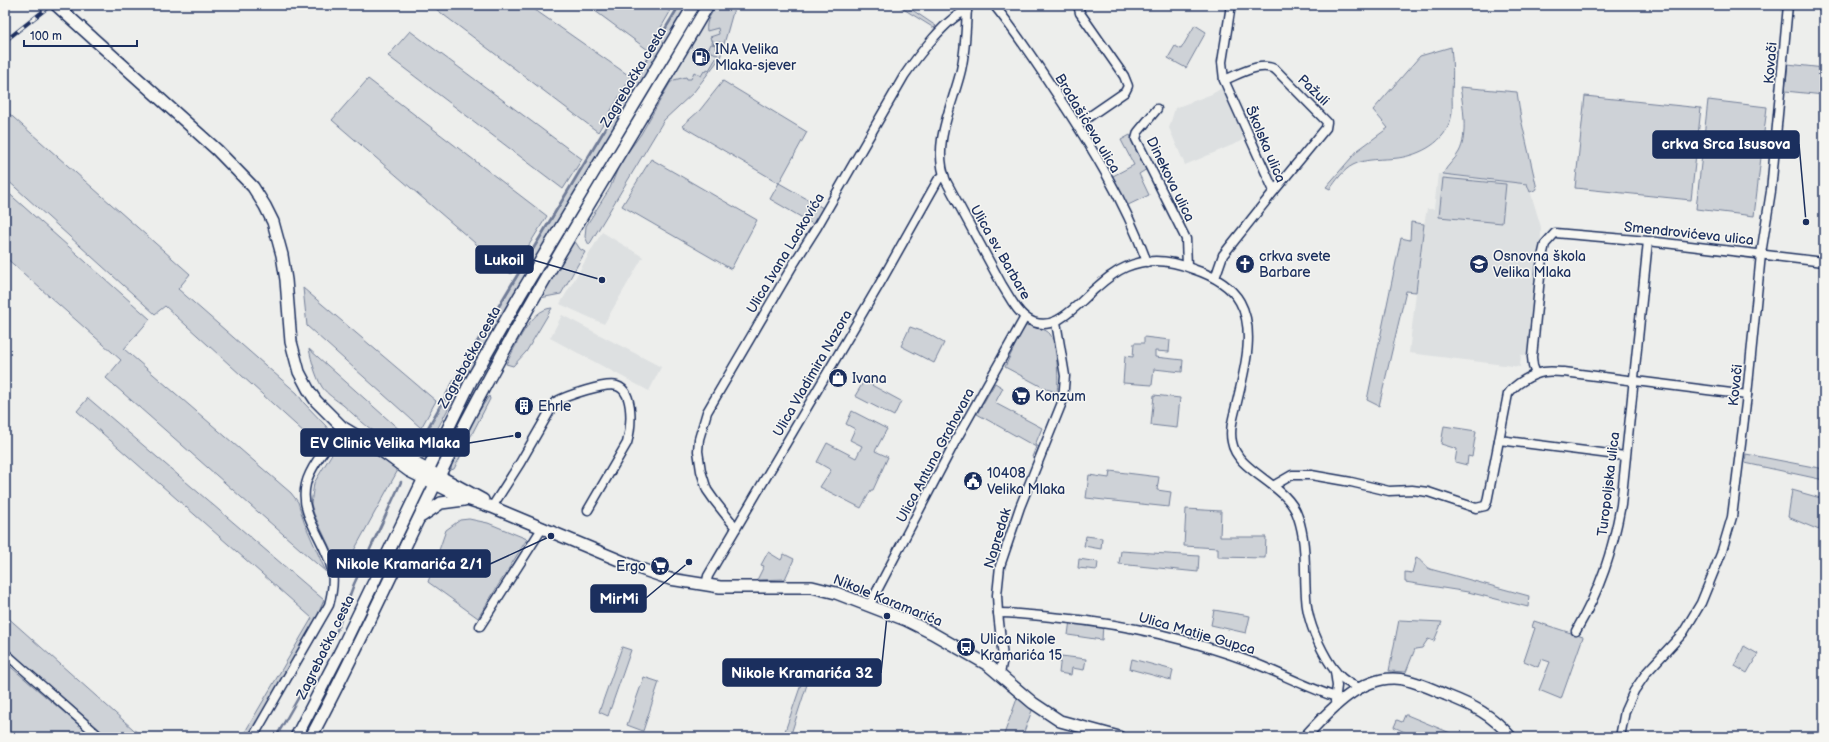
<svg xmlns="http://www.w3.org/2000/svg" width="1829" height="742" viewBox="0 0 1829 742" font-family="'Balsamiq Sans',sans-serif">
<rect width="100%" height="100%" fill="#edeeec"/>
<filter id="ink" filterUnits="userSpaceOnUse"><feTurbulence type="fractalNoise" baseFrequency=".025" numOctaves="2"/><feDisplacementMap in="SourceGraphic" scale="8" xChannelSelector="R" yChannelSelector="G"/><feConvolveMatrix kernelMatrix="1 2 1 2 8 2 1 2 1" color-interpolation-filters="sRGB"/></filter>
<g filter="url(#ink)">
<g fill="#dde0e1">
<path d="M710 16 730 25 722 54 693 92 671 84 675 68 695 36Z"/>
<path d="M1222 88 1243 136 1242 141 1185 165 1169 128 1175 108 1212 94Z"/>
<path d="M1438 174 1528 184 1541 227V236L1527 355H1521L1520 367 1409 353 1424 224 1427 209H1434Z"/>
<path d="M602 232 643 257 604 324 560 304Z"/>
<path d="M562 315 661 367 649 391 550 338Z"/>
</g>
<g fill="#ced2d7" stroke="#74809a">
<path d="M433 5H528L631 77 598 132 432 6Z"/>
<path d="M587 5H661L670 12 648 50Z"/>
<path d="M679 5H688L484 349 455 396 432 439 420 449 413 447 417 436 423 439 500 306 678 9Z"/>
<path d="M700 5H703L442 461 440 460 473 389 514 315Z"/>
<path d="M717 5H735L720 58 693 93 664 120 589 245 585 237 586 226 610 188 620 163 641 134 670 83 674 80 686 77 687 79H691L694 72 701 76 704 71 706 72 707 69 709 70 718 55 708 50 711 44 716 45 715 48 722 49 723 43 717 42 716 44 712 43 713 40H711L710 37 719 34 718 28 707 31C705 21 712 13 717 5Z"/>
<path d="M897 5H905L936 26 934 28Z"/>
<path d="M1195 25 1206 32 1186 68 1168 58 1175 46 1181 49Z"/>
<path d="M410 31 582 159 563 189 388 56Z"/>
<path d="M1451 47C1453 63 1453 78 1452 93 1452 101 1453 110 1451 118 1446 142 1420 155 1398 158 1383 160 1366 158 1353 165 1343 170 1336 181 1330 189L1326 187 1358 150 1388 128 1373 110 1420 56Z"/>
<path d="M1788 64 1824 68V95L1785 91Z"/>
<path d="M368 79 547 216 511 274 332 120Z"/>
<path d="M723 81 807 132 779 183 823 208 813 224 770 199 779 183 682 126 700 110Z"/>
<path d="M1460 87 1517 92 1521 119 1537 189 1530 192 1527 184 1443 174C1447 165 1455 160 1459 152 1468 136 1463 104 1460 87Z"/>
<path d="M1585 96 1701 108 1691 200 1575 188Z"/>
<path d="M1708 100 1767 107 1754 216 1696 209Z"/>
<path d="M5 110 190 274 178 289 297 393 304 403 326 426 328 429 317 444 165 306 155 314 5 178Z"/>
<path d="M1130 135 1147 169 1139 174 1149 195 1126 206 1111 177 1134 165 1121 140Z"/>
<path d="M651 159 757 220 731 269 622 206Z"/>
<path d="M1443 178 1506 184 1502 223 1439 217Z"/>
<path d="M5 190 150 319 124 349 291 493 298 502 304 522 326 572 106 378 121 360 5 257Z"/>
<path d="M1411 222 1424 224 1416 292 1406 291 1379 406 1367 400 1401 238 1410 240Z"/>
<path d="M574 240 580 249 585 252 561 294 540 298Z"/>
<path d="M303 288 436 401 421 428 307 326Z"/>
<path d="M552 308 526 352 513 366 506 364C516 347 530 309 552 308Z"/>
<path d="M1030 325C1036 327 1046 329 1050 334 1057 344 1059 380 1057 392L1046 389 1005 367 1023 328 1026 326Z"/>
<path d="M910 327 927 333 944 343 934 363 901 346Z"/>
<path d="M1144 337 1170 340 1169 352 1155 351V357L1183 360 1182 372 1154 369 1152 385 1123 383 1125 356 1133 357 1134 343H1144Z"/>
<path d="M309 349 411 440C388 450 359 419 343 405 336 400 327 394 322 387 315 375 312 362 309 349Z"/>
<path d="M864 381 901 401 894 416 855 396Z"/>
<path d="M995 383 1003 388 995 403 1042 428 1035 445 1042 448 1037 459 1032 457 1036 447 977 414Z"/>
<path d="M1154 395 1180 398 1177 428 1151 425Z"/>
<path d="M489 396 490 399 454 469 451 470C453 446 476 417 489 396Z"/>
<path d="M88 398 324 600 315 621 248 737H242L312 618 77 411Z"/>
<path d="M852 411 887 429 875 451 888 457 873 490H871L861 508 820 487 831 470 817 462 827 443 856 458 862 446 850 440 855 429 846 424Z"/>
<path d="M1444 426 1476 431 1472 457 1468 456 1467 465 1455 462 1457 449 1441 444Z"/>
<path d="M346 439 353 440 398 470 351 556 346 560 331 550 314 514 311 504 314 483 333 452 340 442Z"/>
<path d="M1746 454 1824 469V480L1745 463Z"/>
<path d="M1110 471 1159 477 1157 490 1171 492 1169 507 1086 498 1089 475 1109 478Z"/>
<path d="M1792 490 1824 499V518H1822L1819 530 1788 517Z"/>
<path d="M1186 509 1221 511 1220 537H1266L1265 558 1218 557V548L1184 546Z"/>
<path d="M469 519 488 523 527 539 478 618 428 582 446 530 460 520Z"/>
<path d="M1086 536 1102 538 1101 549 1084 546Z"/>
<path d="M1121 551 1199 556 1198 572 1119 564Z"/>
<path d="M768 552 781 560 784 554 794 559 785 579 757 580 764 566 761 565Z"/>
<path d="M1416 558C1422 560 1423 566 1430 569L1529 596 1528 607 1468 592 1405 582V572L1412 573Z"/>
<path d="M1079 559 1098 562 1097 570 1078 568Z"/>
<path d="M1214 610 1250 616 1246 633 1211 625Z"/>
<path d="M5 615 142 737H108L5 647Z"/>
<path d="M1070 620 1103 624 1102 640 1068 635Z"/>
<path d="M1399 620 1442 622 1434 641 1428 639 1422 648 1415 649 1406 672 1389 671Z"/>
<path d="M1534 621 1583 637 1561 699 1539 690 1550 662 1541 659 1538 667 1524 661 1535 628 1532 627Z"/>
<path d="M1744 646 1758 654 1747 673 1735 666Z"/>
<path d="M622 647 631 650 608 716 599 712Z"/>
<path d="M1061 656 1086 659 1084 670 1072 668 1071 675 1059 673Z"/>
<path d="M1132 659 1173 670 1171 680 1130 669Z"/>
<path d="M5 662 93 737H5Z"/>
<path d="M807 667 812 669 790 737H783Z"/>
<path d="M644 677 659 682 643 731 627 725Z"/>
<path d="M1018 696 1033 708 1022 737H1003Z"/>
<path d="M1405 715H1407L1460 737H1415L1394 727 1397 720 1402 722Z"/>
</g>
<g fill="none" stroke-linecap="round" stroke-linejoin="round">
<g stroke="#6e7a96" stroke-width="2.5">
<path d="M422 438 462 367 677 9V5"/>
<path d="M276 737 337 630 354 584 401 482"/>
</g>
<defs>
<g id="minor">
<path d="M967 5C966 27 966 48 961 70 953 105 931 144 946 181L1002 285C1009 296 1015 309 1025 317 1052 339 1078 303 1096 288 1105 280 1114 272 1126 267 1147 258 1171 260 1193 269 1211 275 1230 284 1240 302 1256 331 1244 372 1237 402 1234 415 1229 429 1232 442 1237 472 1288 484 1298 517 1307 543 1304 570 1306 597 1307 619 1316 640 1327 659 1336 674 1345 684 1362 688"/>
<path d="M994 5C1016 32 1035 61 1054 90 1090 144 1125 201 1147 262"/>
<path d="M1224 80C1238 75 1262 60 1276 70L1327 122 1326 128 1274 191"/>
<path d="M1157 109 1138 132 1136 139 1186 239 1187 266"/>
<path d="M1077 125 1125 92 1128 86 1124 76 1080 13 1078 5"/>
<path d="M1215 278 1223 255 1274 191 1224 80 1222 62 1231 5"/>
<path d="M1536 374 1533 366 1532 357 1542 257 1545 244 1555 233 1648 241 1824 262"/>
<path d="M1499 440 1625 456"/>
<path d="M1273 486 1292 475H1311L1351 482 1389 491 1412 490 1428 492 1476 508 1485 506 1487 502 1508 394C1515 384 1532 374 1544 372 1550 371 1557 372 1564 372L1747 395"/>
<path d="M492 507 520 463 555 402C566 396 606 382 617 386 635 392 631 429 627 443L588 510"/>
<path d="M736 528 714 500 707 490 701 471 698 451 699 439 707 412 793 265 817 227 904 76C915 60 948 15 967 11"/>
<path d="M706 585 708 576 879 285 938 180 944 175"/>
<path d="M869 606 956 440 1025 317"/>
<path d="M998 613C1020 613 1041 616 1062 618 1131 625 1189 639 1254 663 1282 674 1308 688 1336 697"/>
<path d="M480 626 543 527"/>
<path d="M1576 631C1601 588 1612 553 1621 505L1648 241"/>
<path d="M5 653 100 737"/>
<path d="M1000 674 1003 658 998 613 997 595 1000 566 1020 507 1063 400 1065 376 1056 322"/>
<path d="M1335 701 1337 686 1335 671"/>
<path d="M253 737 329 605C332 594 334 582 332 571 327 541 298 516 306 484 310 466 331 442 342 427"/>
<path d="M1620 737 1625 711 1634 691 1647 672 1683 633 1701 603 1721 554 1732 517 1747 395 1761 254 1771 191 1788 5"/>
</g>
<path id="tertiary" d="M1305 737C1328 712 1361 674 1400 679 1416 681 1432 689 1446 695 1474 706 1491 714 1511 737"/>
<g id="secondary">
<path d="M56 5 217 150 253 187 265 206 273 222 282 255 286 280 291 342 299 372 308 389 316 401 342 427 382 451 409 471 464 498 492 507 638 568 670 579 720 587H812L836 593 906 620 932 633 988 665 1033 703 1060 721 1119 737"/>
<path d="M388 452 400 456 428 470 483 500"/>
<path d="M400 456 413 455 425 451 440 437"/>
<path d="M422 516 441 503 464 500"/>
<path d="M296 737 342 648 471 381 520 295 694 5"/>
<path d="M311 737C366 634 413 526 466 422 540 279 627 144 708 5"/>
</g>
</defs>
<use href="#minor" stroke="#1b2f5e" stroke-width="11"/>
<use href="#tertiary" stroke="#1b2f5e" stroke-width="13"/>
<use href="#secondary" stroke="#1b2f5e" stroke-width="14"/>
<use href="#minor" stroke="#f6f6f2" stroke-width="8"/>
<use href="#tertiary" stroke="#f6f6f2" stroke-width="10"/>
<use href="#secondary" stroke="#f6f6f2" stroke-width="11"/>
<defs>
<path id="rail" d="M5 41 51 5"/>
</defs>
<use href="#rail" stroke="#1b2f5e" stroke-width="4"/>
<use href="#rail" stroke="#f6f6f2" stroke-width="2.5" stroke-dasharray="8" stroke-linecap="butt"/>
</g>
</g>
<defs>
<symbol id="fuel-disc" viewBox="-11 -11 22 22"><circle r="9.5" fill="#1b2f5e" stroke="#f6f6f2"/><path d="M-5.5-6h7V0h2V4h1.3V-2.5L3-4.5l.8-.8L6-3V5H2.5V1h-1V6h-7ZM-4.2-4.7v3.2H.2V-4.7Z" fill="#fff"/></symbol>
<symbol id="church-disc" viewBox="-11 -11 22 22"><circle r="9.5" fill="#1b2f5e" stroke="#f6f6f2"/><path d="M-1.2-6h2.4v3.5h3.3v2.4h-3.3V6h-2.4V-.1h-3.3v-2.4h3.3Z" fill="#fff"/></symbol>
<symbol id="school-disc" viewBox="-11 -11 22 22"><circle r="9.5" fill="#1b2f5e" stroke="#f6f6f2"/><path d="M0-5L7-2L0 1L-7-2ZM-4 1L0 2.5L4 1V4Q0 6-4 4Z" fill="#fff"/></symbol>
<symbol id="shop-disc" viewBox="-11 -11 22 22"><circle r="9.5" fill="#1b2f5e" stroke="#f6f6f2"/><path d="M-5-2.5h2.3a2.7 3.5 0 0 1 5.4 0H5L5.5 6h-11ZM-1.5-2.5h3a1.5 2.3 0 0 0-3 0Z" fill="#fff"/></symbol>
<symbol id="supermarket-disc" viewBox="-11 -11 22 22"><circle r="9.5" fill="#1b2f5e" stroke="#f6f6f2"/><path d="M-6-5.5h2.5l.6 2H6L4.5 2H-2.5L-4.4-4H-6ZM-1.5 3.2a1.3 1.3 0 1 0 .1 0ZM3 3.2a1.3 1.3 0 1 0 .1 0Z" fill="#fff"/></symbol>
<symbol id="building-disc" viewBox="-11 -11 22 22"><circle r="9.5" fill="#1b2f5e" stroke="#f6f6f2"/><path d="M-4-6H4V6H1V3H-1V6H-4ZM-2.5-4.3h1.7v1.8h-1.7ZM.8-4.3h1.7v1.8H.8ZM-2.5-1h1.7V.8h-1.7ZM.8-1h1.7V.8H.8Z" fill="#fff"/></symbol>
<symbol id="civic-disc" viewBox="-11 -11 22 22"><circle r="9.5" fill="#1b2f5e" stroke="#f6f6f2"/><path d="M-.6-6.5H3V-4.5H.6V-3L4-1V1h2V6H-6V1h2V-1L-.6-3ZM-1.2 2.5V6h2.4V2.5Z" fill="#fff"/></symbol>
<symbol id="bus-disc" viewBox="-11 -11 22 22"><circle r="9.5" fill="#1b2f5e" stroke="#f6f6f2"/><path d="M-5-6H5V4H4V6H2V4H-2V6H-4V4H-5ZM-3.5-4V0h7V-4ZM-3.5 1.2v1.5H-2V1.2ZM2 1.2v1.5H3.5V1.2Z" fill="#fff"/></symbol>
</defs>
<g fill-rule="evenodd">
<use href="#fuel-disc" x="690" y="46" width="22" height="22"/>
<use href="#church-disc" x="1234" y="253" width="22" height="22"/>
<use href="#school-disc" x="1468" y="253" width="22" height="22"/>
<use href="#shop-disc" x="827" y="367" width="22" height="22"/>
<use href="#supermarket-disc" x="1010" y="385" width="22" height="22"/>
<use href="#building-disc" x="513" y="395" width="22" height="22"/>
<use href="#civic-disc" x="962" y="470" width="22" height="22"/>
<use href="#supermarket-disc" x="649" y="555" width="22" height="22"/>
<use href="#bus-disc" x="955" y="636" width="22" height="22"/>
</g>
<g text-anchor="middle" stroke-width="3" stroke-linejoin="round" paint-order="stroke">
<g font-size="14" fill="#1b2f5e" stroke="#f6f6f2" text-anchor="start">
<text x="715" y="54">INA Velika<tspan x="715" dy="16">Mlaka-sjever</tspan></text>
<text x="1259" y="261">crkva svete<tspan x="1259" dy="16">Barbare</tspan></text>
<text x="1493" y="261">Osnovna škola<tspan x="1493" dy="16">Velika Mlaka</tspan></text>
<text x="852" y="383">Ivana</text>
<text x="1035" y="401">Konzum</text>
<text x="538" y="411">Ehrle</text>
<text x="987" y="478">10408<tspan x="987" dy="16">Velika Mlaka</tspan></text>
<text x="646" y="571" text-anchor="end">Ergo</text>
<text x="980" y="644">Ulica Nikole<tspan x="980" dy="16">Kramarića 15</tspan></text>
</g>
<g font-size="14" fill="#1b2f5e" stroke="#f6f6f2">
<text transform="translate(1770 63) rotate(-85)" y="5">Kovači</text>
<text transform="translate(633 77) rotate(-59)" y="5">Zagrebačka cesta</text>
<text transform="translate(1314 90) rotate(44)" y="5">Pažuli</text>
<text transform="translate(1088 123) rotate(59)" y="5">Bradašićeva ulica</text>
<text transform="translate(1266 144) rotate(67)" y="5">Školska ulica</text>
<text transform="translate(1171 179) rotate(64)" y="5">Dinekova ulica</text>
<text transform="translate(1689 233) rotate(6)" y="5">Smendrovićeva ulica</text>
<text transform="translate(1001 252) rotate(60)" y="5">Ulica sv. Barbare</text>
<text transform="translate(785 253) rotate(-59)" y="5">Ulica Ivana Lackovića</text>
<text transform="translate(469 357) rotate(-61)" y="5">Zagrebačka cesta</text>
<text transform="translate(812 373) rotate(-60)" y="5">Ulica Vladimira Nazora</text>
<text transform="translate(1735 385) rotate(-84)" y="5">Kovači</text>
<text transform="translate(935 455) rotate(-62)" y="5">Ulica Antuna Grahovara</text>
<text transform="translate(1608 484) rotate(-83)" y="5">Turopoljska ulica</text>
<text transform="translate(997 538) rotate(-73)" y="5">Napredak</text>
<text transform="translate(888 600) rotate(22)" y="5">Nikole Karamarića</text>
<text transform="translate(1197 633) rotate(16)" y="5">Ulica Matije Gupca</text>
<text transform="translate(325 647) rotate(-64)" y="5">Zagrebačka cesta</text>
</g>
</g>
<path fill="none" stroke="#1b2f5e" stroke-width="1.5" d="M1806 222L1799 144M602 280L533 260M518 435L469 443M551 536L490 564M689 562L646 598M887 616L881 673"/>
<g fill="#1b2f5e" stroke="#f6f6f2" stroke-width="1.5">
<circle cx="1806" cy="222" r="4"/>
<circle cx="602" cy="280" r="4"/>
<circle cx="518" cy="435" r="4"/>
<circle cx="551" cy="536" r="4"/>
<circle cx="689" cy="562" r="4"/>
<circle cx="887" cy="616" r="4"/>
</g>
<g fill="#1b2f5e" stroke="#1b2f5e" stroke-width="1.5">
<rect x="1653" y="131" width="146" height="27" rx="4"/>
<rect x="476" y="246" width="57" height="27" rx="4"/>
<rect x="301" y="429" width="168" height="27" rx="4"/>
<rect x="328" y="550" width="162" height="27" rx="4"/>
<rect x="591" y="585" width="55" height="27" rx="4"/>
<rect x="723" y="659" width="158" height="27" rx="4"/>
</g>
<g font-size="15" text-anchor="middle" font-weight="bold" fill="#fff">
<text x="1726" y="149">crkva Srca Isusova</text>
<text x="504" y="265">Lukoil</text>
<text x="385" y="448">EV Clinic Velika Mlaka</text>
<text x="409" y="569">Nikole Kramarića 2/1</text>
<text x="619" y="604">MirMi</text>
<text x="802" y="678">Nikole Kramarića 32</text>
</g>
<rect width="1829" height="742" fill="none" stroke="#f6f6f2" stroke-width="20"/>
<rect x="10" y="10" width="1809" height="722" fill="none" stroke="#1b2f5e" stroke-width="1.5" filter="url(#ink)"/>
<path d="M24 40v6h113v-6" fill="none" stroke="#1b2f5e" stroke-width="2"/>
<text x="30" y="40" font-size="12" fill="#1b2f5e" stroke="#f6f6f2" stroke-width="3" paint-order="stroke">100 m</text>
</svg>
